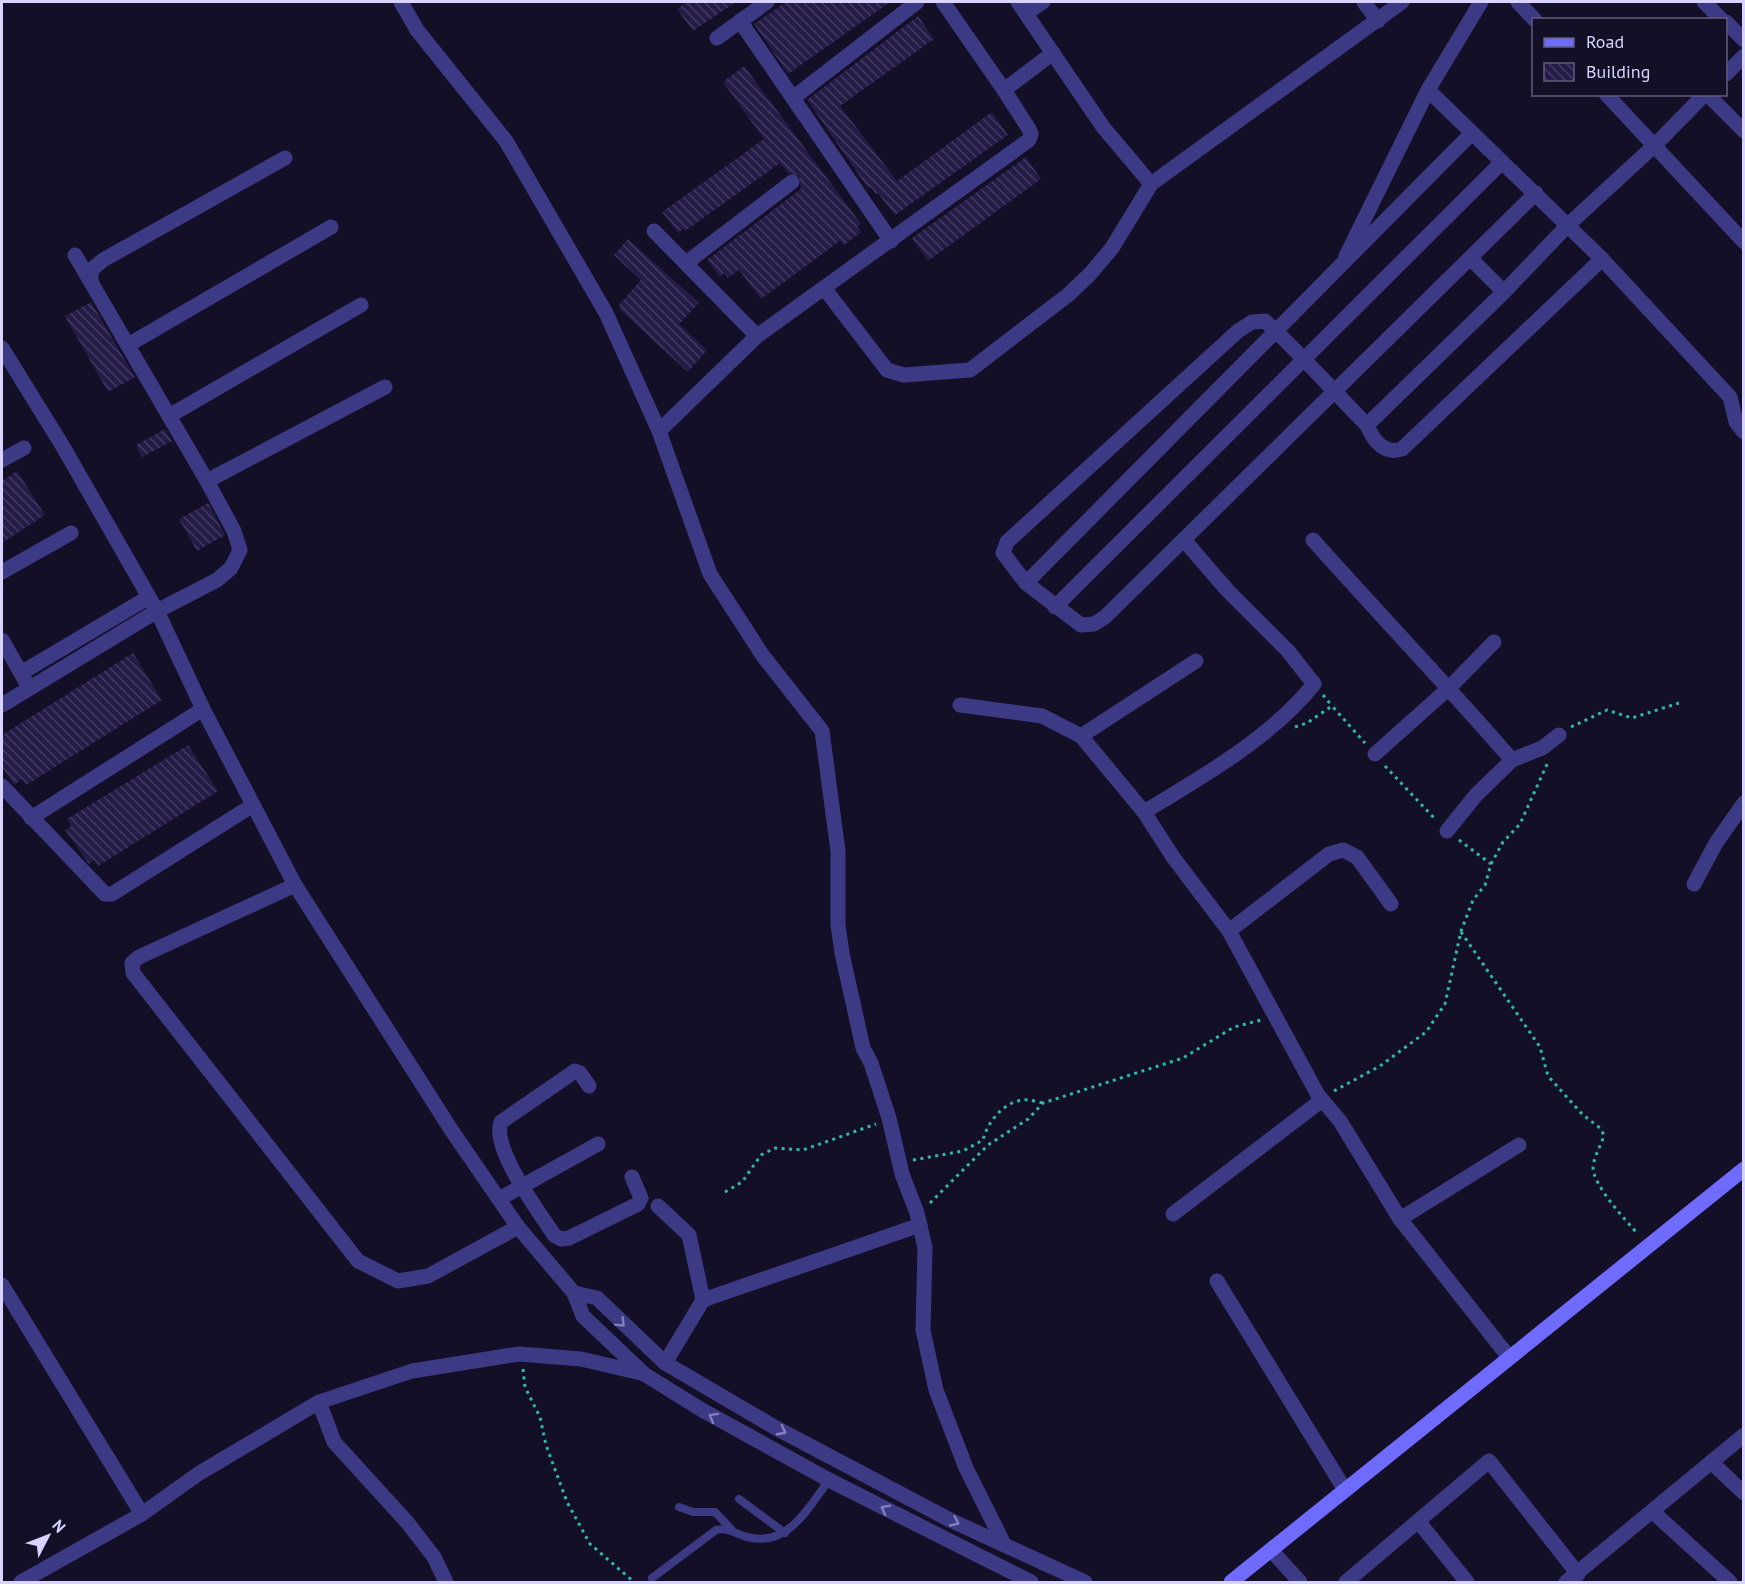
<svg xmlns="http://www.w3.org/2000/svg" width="1745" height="1584" viewBox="0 0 1745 1584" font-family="'PT Sans',sans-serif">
<defs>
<pattern id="building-back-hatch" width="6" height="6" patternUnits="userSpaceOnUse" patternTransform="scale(1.5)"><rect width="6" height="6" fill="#241b47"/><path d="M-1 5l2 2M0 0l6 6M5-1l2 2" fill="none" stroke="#433b63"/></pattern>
</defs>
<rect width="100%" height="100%" fill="#130f26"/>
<g fill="url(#building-back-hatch)">
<path d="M687 2H736L693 31 677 9Z"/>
<path d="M786 2H890L788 74 754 24Z"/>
<path d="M918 16 934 39 840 106 897 181 992 112 1008 135 895 215 878 193 876 194 870 187 868 188 807 100Z"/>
<path d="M744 66 861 224 857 227 861 232 844 245 840 241 761 299 739 270 728 278 724 273 720 277 707 260 801 189 799 176 788 173 780 163 685 231 683 229 678 233 662 212 764 139 723 82Z"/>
<path d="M1026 157 1041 179 928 261 912 238Z"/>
<path d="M628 239 699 303 679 324 707 350 688 372 619 309 621 307 619 305 641 280 614 255Z"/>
<path d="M91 302 135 377 108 392 65 316Z"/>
<path d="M165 429 172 441 142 457 136 445Z"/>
<path d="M17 471 45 515 2 543V481Z"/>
<path d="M208 503 225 535 197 551 179 519Z"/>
<path d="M133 653 162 700 26 785 22 779 14 785 2 767V735Z"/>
<path d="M188 745 218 791 98 866 94 860 89 864 65 830 71 826 67 819Z"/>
</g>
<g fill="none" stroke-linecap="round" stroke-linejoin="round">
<g stroke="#2fb8b0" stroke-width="3" stroke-dasharray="3 4.5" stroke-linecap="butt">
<path d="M1323 695 1332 706"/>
<path d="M1295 727 1307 723 1332 706 1365 743"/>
<path d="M1571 727 1607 710 1632 718 1679 703"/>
<path d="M1385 766 1436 820"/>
<path d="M1459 840 1491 864"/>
<path d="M1461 932 1540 1047 1548 1076 1582 1114 1600 1128 1604 1135C1601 1146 1594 1156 1593 1167 1592 1184 1627 1222 1638 1234"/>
<path d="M1334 1091 1380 1066 1426 1032 1445 1004 1461 931 1473 900 1485 885 1491 864 1503 842 1520 824 1548 762"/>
<path d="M913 1160 963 1151 983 1140C987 1123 1003 1102 1023 1100 1029 1099 1037 1102 1043 1103"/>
<path d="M725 1192 742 1182 761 1155 775 1148 803 1150 876 1124"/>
<path d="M930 1203 988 1145 1028 1119 1043 1103 1183 1058 1234 1027 1261 1020"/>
<path d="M523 1369 525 1387 540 1417 546 1445 567 1502 590 1544 634 1582"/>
</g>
<g stroke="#3d3a85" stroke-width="8">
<path d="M739 1499 785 1533"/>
<path d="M679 1507 693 1512H715L732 1530"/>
<path d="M652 1578 716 1530C729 1527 735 1534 747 1537 788 1548 808 1508 829 1480"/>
</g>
<g stroke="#3d3a85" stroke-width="15">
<path d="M401 2 417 30 506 141 606 313 659 431 710 574 763 656 822 731 838 851V925L842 953 863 1048 871 1063 889 1118 902 1174 917 1213 925 1248 923 1330 936 1390 966 1468 1004 1544"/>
<path d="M943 2 1004 90"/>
<path d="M1018 2 1103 127 1151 184"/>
<path d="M1364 2 1378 21"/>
<path d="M1481 2 1428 90 1602 259 1730 397 1736 422 1744 432"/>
<path d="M1518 2 1535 20"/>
<path d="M1704 2 1722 20"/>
<path d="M1026 13 1043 2"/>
<path d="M740 21 891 241"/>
<path d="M1726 22 1744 40"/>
<path d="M717 38 767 2"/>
<path d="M1726 74 1744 56"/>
<path d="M1606 94 1744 242"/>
<path d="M1707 94 1744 131"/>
<path d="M793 98 917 2"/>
<path d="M1536 193 1105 617 1094 624 1081 625 1026 583 1003 553 1007 542 1238 331 1252 322 1265 321C1301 354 1333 391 1367 425L1504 292 1568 225 1655 145 1705 94"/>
<path d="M654 231 757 336"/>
<path d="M1346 256 1428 90"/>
<path d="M1470 258 1504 292"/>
<path d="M686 263 792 182"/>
<path d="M91 282V270L103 260 285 158"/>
<path d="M824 288 887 370 904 375 970 370 1068 295 1090 274 1112 248 1151 184 1402 2"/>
<path d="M128 345 331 227"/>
<path d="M2 348 62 445 157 611 203 709 295 885 452 1131 518 1227 574 1293 583 1316 644 1374 702 1410 829 1480 1031 1582"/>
<path d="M169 416 361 305"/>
<path d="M1367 425C1373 440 1384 455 1402 449L1602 259"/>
<path d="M659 431 757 336 1029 140 1031 134 1029 129 1004 90 1053 53"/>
<path d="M2 460 24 448"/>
<path d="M207 481 385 387"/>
<path d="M1313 540C1379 614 1447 685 1512 760"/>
<path d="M2 572 71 533"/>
<path d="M1026 583 1471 134"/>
<path d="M1055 607 1502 162"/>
<path d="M2 640 26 682"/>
<path d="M21 673 149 597"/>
<path d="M2 705 157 611 217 580 231 568 240 550 234 531 207 481 75 255"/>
<path d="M960 705 1042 716 1081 736 1144 812 1173 857 1229 931 1318 1095 1340 1121 1400 1219 1508 1356"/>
<path d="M1081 736 1196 661"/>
<path d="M1375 754 1449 688 1494 642"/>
<path d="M2 786 105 894H112L253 805"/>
<path d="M1144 812C1202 777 1272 737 1314 684L1288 651 1228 591 1184 540"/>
<path d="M31 818 203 709"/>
<path d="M1447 831 1476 795 1512 760 1542 748 1559 735"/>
<path d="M1694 884 1716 843 1744 803"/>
<path d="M295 885 139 957 132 963 133 973 358 1261 398 1281 428 1276 518 1227"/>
<path d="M1229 931 1329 854 1343 850 1357 857 1391 904"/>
<path d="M589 1086 580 1073 575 1071 501 1122C491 1148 539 1212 554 1235L561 1239 569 1238 638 1204 641 1198 632 1177"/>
<path d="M499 1199 598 1144"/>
<path d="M658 1206 689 1235 703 1300 665 1363"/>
<path d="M1173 1214 1322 1100"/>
<path d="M1400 1219 1519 1145"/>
<path d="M1217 1281 1345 1490"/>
<path d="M2 1285 142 1514"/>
<path d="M574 1293 597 1298 665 1363 776 1428 950 1520 1085 1582"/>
<path d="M703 1300 920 1225"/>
<path d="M319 1402 334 1442 407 1522 434 1557 446 1582"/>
<path d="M1711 1462 1744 1493"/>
<path d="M1653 1512 1730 1582"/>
<path d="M1418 1521 1467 1582"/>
<path d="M1271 1550 1300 1582"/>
<path d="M21 1582 142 1514 198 1474 319 1402 412 1371 519 1354 581 1359 641 1373"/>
<path d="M1346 1582 1489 1461 1578 1574"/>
<path d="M1566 1582 1744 1435"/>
</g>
<path stroke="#6f6bff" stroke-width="15" d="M1231 1582 1744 1169"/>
</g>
<defs><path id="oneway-chevron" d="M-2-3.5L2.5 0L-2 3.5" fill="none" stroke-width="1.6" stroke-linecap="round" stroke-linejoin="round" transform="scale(1.5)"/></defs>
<g stroke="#837fbc">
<use href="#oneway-chevron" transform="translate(621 1323) rotate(45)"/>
<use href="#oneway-chevron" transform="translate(713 1417) rotate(-151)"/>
<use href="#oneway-chevron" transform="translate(782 1431) rotate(28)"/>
<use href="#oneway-chevron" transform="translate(885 1509) rotate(-153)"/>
<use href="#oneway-chevron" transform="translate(955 1522) rotate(25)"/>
</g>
<rect width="1745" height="1584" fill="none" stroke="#d9d4ff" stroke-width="6"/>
<rect x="1532" y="18" width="195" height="78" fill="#130f26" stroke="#625e7d" stroke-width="1.5"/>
<rect x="1544" y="38" width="30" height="9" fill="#6f6bff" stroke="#625e7d" stroke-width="1.5"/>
<text x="1586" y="48" font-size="18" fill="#d9d4ff">Road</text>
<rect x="1544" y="63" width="30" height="18" fill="url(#building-back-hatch)" stroke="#625e7d" stroke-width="1.5"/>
<text x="1586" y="78" font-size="18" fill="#d9d4ff">Building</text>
<g transform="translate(48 1536) rotate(48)" stroke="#130f26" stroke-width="4.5" paint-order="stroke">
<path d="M0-4.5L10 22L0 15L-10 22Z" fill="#d9d4ff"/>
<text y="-9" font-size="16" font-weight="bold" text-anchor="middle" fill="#d9d4ff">N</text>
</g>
</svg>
